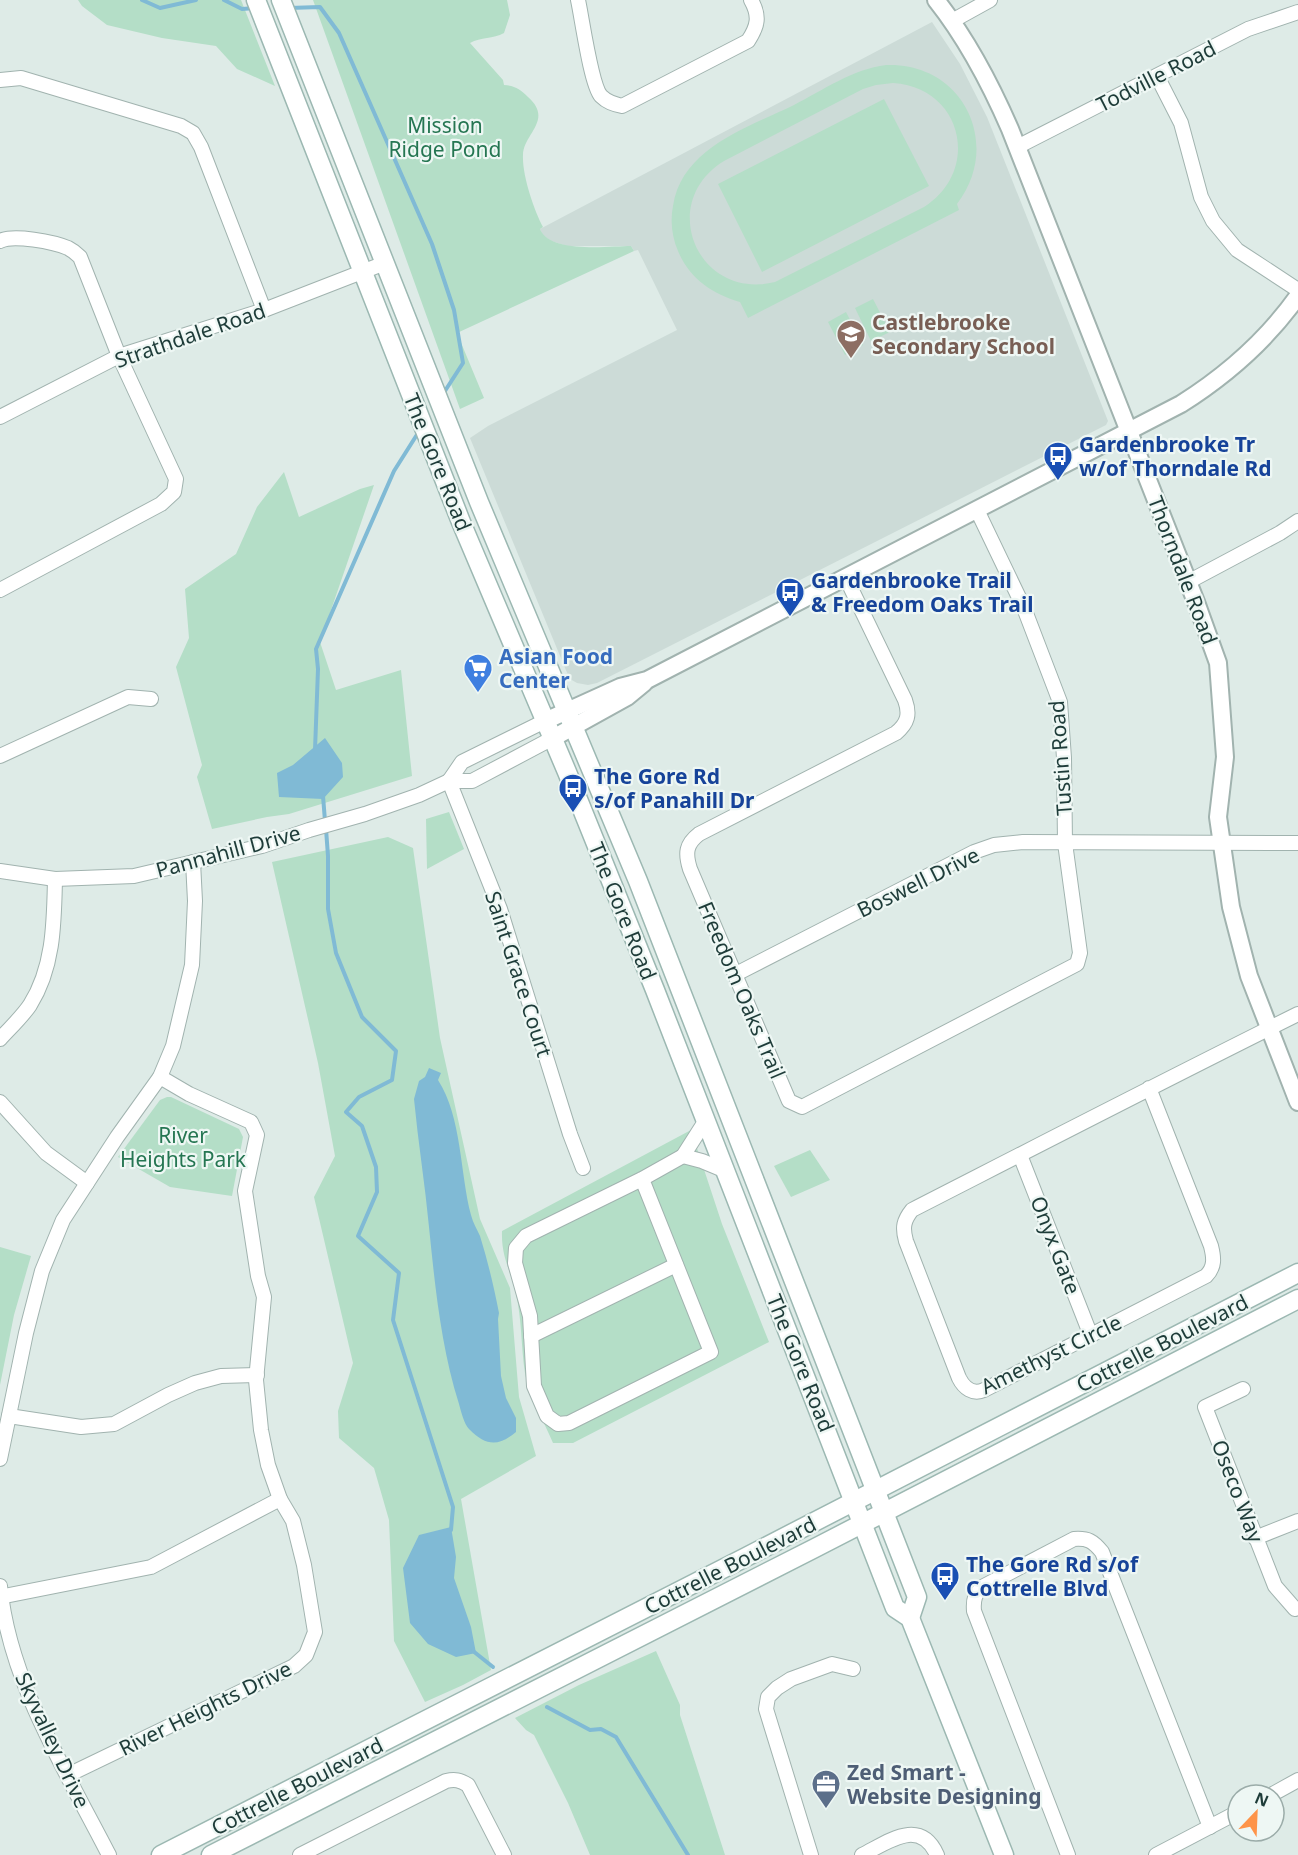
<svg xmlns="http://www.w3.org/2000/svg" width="1298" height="1855" viewBox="0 0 1298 1855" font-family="'Noto Sans',sans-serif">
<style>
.built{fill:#ccdbd7}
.green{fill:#b4dec7;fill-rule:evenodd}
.water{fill:#80bad5}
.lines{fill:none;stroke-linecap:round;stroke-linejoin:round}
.stream{stroke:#80bad5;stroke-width:4}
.minor-casing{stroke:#a1b3af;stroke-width:16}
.tertiary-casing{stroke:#a1b3af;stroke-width:20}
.secondary-casing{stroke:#9cb8b2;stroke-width:21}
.minor{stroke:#fff;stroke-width:14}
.tertiary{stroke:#fff;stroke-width:16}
.secondary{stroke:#fff;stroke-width:18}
.labels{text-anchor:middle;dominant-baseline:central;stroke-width:4.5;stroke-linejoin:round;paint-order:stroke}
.street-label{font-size:21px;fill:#1e3c39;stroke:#eef7f4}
.park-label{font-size:21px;fill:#257652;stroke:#eef7f4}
.education-label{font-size:21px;font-weight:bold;fill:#785e54;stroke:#eef7f4;text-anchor:start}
.transit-label{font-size:21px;font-weight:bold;fill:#164399;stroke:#eef7f4;text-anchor:start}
.shop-label{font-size:21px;font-weight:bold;fill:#366cbe;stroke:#eef7f4;text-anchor:start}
.service-label{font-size:21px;font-weight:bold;fill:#4e5e75;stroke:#eef7f4;text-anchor:start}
</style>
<rect width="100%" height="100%" fill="#deebe7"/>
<!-- built -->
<path class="built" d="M932,22l28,42 27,53 121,304 -2,4 -509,258 -9,2 -11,-2 -7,-4 -5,-11 -95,-230 18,-12 189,-96 -39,-80 -4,1 -3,-5h-64l-16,-5 -9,-7 -2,-5z"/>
<!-- green -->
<g class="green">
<path d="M78,0h163l34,86 -38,-17 -21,-23 -54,-8 -55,-13 -25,-19z"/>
<path d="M313,0h194l3,15 -6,18c-11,6 -23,4 -34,10l33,37 1,5c12,1 16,4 24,12 26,23 -5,37 -5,58 -1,20 11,55 20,72l-3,2c10,25 69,17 91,17l3,5 -177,82 27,65 -24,11z"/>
<path d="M886,65c77,-3 117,79 71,139l2,6 -211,108 -8,-16c-28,-8 -51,-24 -62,-51 -6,-14 -8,-30 -5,-45 9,-58 74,-78 121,-101 29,-15 59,-36 92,-40zM893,83c69,4 89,87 31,124l-149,75c-77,19 -119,-79 -51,-121l139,-72 13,-4z"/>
<path d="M884,99l45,87 -167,86 -44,-88z"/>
<path d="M873,299l17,33 -19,9 -16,-33z"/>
<path d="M846,312l17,33 -18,10 -17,-33z"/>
<path d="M284,472l15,45 61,-28 14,-4 -54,157 16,48 65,-20 11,106 -123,38 -22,3 -55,12 -15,-52 5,-12 -26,-98 13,-29 -4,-49 51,-35 21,-47z"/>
<path d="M449,812l15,37 -37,20 -1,-50z"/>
<path d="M388,837l25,11 27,190 40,181 30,69 9,109 17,59 -75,43 30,171 -28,15 -38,17 -31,-61 -5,-121 -15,-52 -35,-30 -1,-27 15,-48 -39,-166 21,-41 -17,-93 -46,-201z"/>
<path d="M167,1097h4l68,32 4,8 -11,59 -62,-9 -52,-30 42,-57z"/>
<path d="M691,1130l31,94 47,118 -196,101h-20c-9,-22 -24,-46 -28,-70 -4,-26 -3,-53 -9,-79 -5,-24 -15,-36 -14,-63z"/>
<path d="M810,1150l20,30 -39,17 -17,-31z"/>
<path d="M0,1247l31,9 -17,59 -14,70z"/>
<path d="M656,1651l24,54v10l45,140h-135l-22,-52 -34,-68 -8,-5 -11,-12 64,-33z"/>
</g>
<!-- water -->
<g class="water">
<path d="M325,738l17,25 1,14 -20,22 -44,-2 -2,-24 16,-8z"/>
<path d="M429,1068l12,5 -3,7c24,37 22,94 33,135 2,8 6,14 9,21 8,26 14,51 19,77l-1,6 3,57 5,22 10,20v14c-18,15 -30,14 -47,-3 -5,-5 -8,-18 -10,-25 -18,-57 -24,-118 -30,-177 -4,-43 -11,-85 -15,-128l5,-18 6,-4z"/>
<path d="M451,1527l5,30 -2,21 17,49 5,26 -20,4 -28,-13 -18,-21 -7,-55 16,-33z"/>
</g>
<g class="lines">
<!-- stream -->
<g class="stream">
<path d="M142,0l18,8 36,-8"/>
<path d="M224,0l18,9 13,-1"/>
<path d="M289,8l31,-1 19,26 93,211 22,66 9,53 -20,31"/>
<path d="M315,750l3,-81 -2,-20 78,-178 24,-38"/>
<path d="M323,796l2,25"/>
<path d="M326,829l2,27v53l8,44 26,64 34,34 -4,29 -33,17 -13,15 16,14 14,41 1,25 -19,44 41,37 -6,47 60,187 -2,23"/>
<path d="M473,1651l20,16"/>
<path d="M547,1707l43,23 11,-1 15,8 72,118"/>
</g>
<!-- minor casing -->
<g class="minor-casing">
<g id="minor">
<path d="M578,0c4,18 13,85 23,96 6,6 12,8 21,10l126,-65c10,-15 12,-25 3,-41"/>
<path d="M952,21l38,-21"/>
<path d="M1157,76l24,47 20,74 12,24 24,29 61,40"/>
<path d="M0,80l21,-2 160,48 12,7 8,14 63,163"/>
<path d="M1017,147l231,-118 50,-17"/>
<path d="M0,241c13,-7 54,1 68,7 4,2 9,6 12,9l39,99 57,123 -2,13 -13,12 -161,86"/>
<path d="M0,417l119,-61 145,-46 121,-47"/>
<path d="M846,578l59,122c5,14 3,23 -9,33l-197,101c-13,10 -14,19 -9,35l99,232 13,6 275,-143 3,-11 -15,-110 -1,-85 -4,-56 -36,-94 -47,-98"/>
<path d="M1188,582l92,-49 18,-12"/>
<path d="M0,756l128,-59 23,2"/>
<path d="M449,781l51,128 70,225 13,34"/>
<path d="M449,781l13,-19 83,-41"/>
<path d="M0,871l55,8 79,-3 128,-30 47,-16 56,-16 54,-19 30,-14h23l81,-43"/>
<path d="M736,974l238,-122 20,-7 29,-3 275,1"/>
<path d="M0,1039c10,-11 22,-22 30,-34 24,-38 24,-83 25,-126"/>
<path d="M1149,1088l62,158c3,12 4,21 -5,30l-222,114c-11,5 -20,-2 -25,-12l-53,-137c-4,-14 -2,-21 6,-31 129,-66 257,-132 386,-196"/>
<path d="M0,1102l46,51 41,30"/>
<path d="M1020,1155l71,181"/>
<path d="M683,1156l19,5 24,10"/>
<path d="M642,1179l69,173 -142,71 -11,1 -11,-8 -13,-30 -4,-70 -15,-53 1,-15 10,-12 116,-57 41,-23 23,-36"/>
<path d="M531,1336l145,-71"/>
<path d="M1243,1389l-38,18 70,179 20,23"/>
<path d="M9,1416l72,11 33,-3 54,-29 27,-12 26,-7 36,-1"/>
<path d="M0,1459l26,-126 16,-62 21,-51 54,-83 43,-60 13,-31 19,-81 3,-64 -2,-39"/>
<path d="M1255,1538l43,-17"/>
<path d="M0,1586c9,95 66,185 109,269"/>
<path d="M0,1597l151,-30 129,-68"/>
<path d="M68,1775l226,-109 12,-11 9,-23 -11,-67 -11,-44 -13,-22 -12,-34 -7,-35 -5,-50 8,-83 -6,-21 -13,-85 12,-56 -6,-13 -62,-28 -29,-17"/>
<path d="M1271,1795l27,-15"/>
<path d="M300,1855l146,-74c9,-2 14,-1 22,4l36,70"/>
<path d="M811,1855l-45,-146 2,-12 9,-9 14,-9 41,-15 21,5"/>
<path d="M862,1855c26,-13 58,-38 75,0"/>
<path d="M1068,1855l-94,-244c-1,-12 1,-18 10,-25l90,-47c14,-1 19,2 28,13l108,275"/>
<path d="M1156,1855l82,-43"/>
</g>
</g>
<!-- tertiary casing -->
<g class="tertiary-casing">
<g id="tertiary">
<path d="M936,0c31,39 54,83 74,129l186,473 22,61 7,94 -7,60 13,90 18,69 49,126"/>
<path d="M545,721l75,-34 27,-7 534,-276c46,-29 85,-63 117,-108"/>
<path d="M553,738l74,-41 17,-14"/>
</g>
</g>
<!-- secondary casing -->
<g class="secondary-casing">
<g id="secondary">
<path d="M256,0l205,522 106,250 88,218 240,618 15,10 94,237"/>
<path d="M281,0l198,502 159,379 279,716 -7,21"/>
<path d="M161,1855l585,-298 552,-284"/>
<path d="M211,1855l604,-307 483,-249"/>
</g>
</g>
<!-- minor -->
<use href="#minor" class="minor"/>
<!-- tertiary -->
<use href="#tertiary" class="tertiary"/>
<!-- secondary -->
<use href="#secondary" class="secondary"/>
</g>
<!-- icons -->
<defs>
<g id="school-pin" transform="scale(1.5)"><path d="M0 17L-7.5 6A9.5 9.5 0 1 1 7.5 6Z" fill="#8d6e63" stroke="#eef7f4"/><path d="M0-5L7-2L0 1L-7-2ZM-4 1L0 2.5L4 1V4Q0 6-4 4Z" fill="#fff"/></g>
<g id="bus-pin" transform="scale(1.5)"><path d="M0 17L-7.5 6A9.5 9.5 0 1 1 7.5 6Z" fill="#1a4fb4" stroke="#eef7f4"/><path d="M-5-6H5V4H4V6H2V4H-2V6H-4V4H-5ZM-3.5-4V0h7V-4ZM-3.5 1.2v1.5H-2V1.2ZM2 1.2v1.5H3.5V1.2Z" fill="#fff"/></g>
<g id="supermarket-pin" transform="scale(1.5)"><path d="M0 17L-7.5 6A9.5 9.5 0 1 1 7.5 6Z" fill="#3f7fe0" stroke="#eef7f4"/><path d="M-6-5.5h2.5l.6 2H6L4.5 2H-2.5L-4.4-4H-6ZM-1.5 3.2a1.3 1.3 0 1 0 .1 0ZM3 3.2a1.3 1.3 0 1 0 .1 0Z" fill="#fff"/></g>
<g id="office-pin" transform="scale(1.5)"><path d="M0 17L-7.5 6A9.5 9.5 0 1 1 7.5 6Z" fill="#5c6f8a" stroke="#eef7f4"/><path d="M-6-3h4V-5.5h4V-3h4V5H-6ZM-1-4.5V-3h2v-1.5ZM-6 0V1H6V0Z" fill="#fff"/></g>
</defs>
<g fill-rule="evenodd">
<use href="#school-pin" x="851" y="334"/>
<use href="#bus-pin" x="1058" y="456"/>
<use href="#bus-pin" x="790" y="592"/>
<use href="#supermarket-pin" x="478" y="668"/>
<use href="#bus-pin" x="573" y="788"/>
<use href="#bus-pin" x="945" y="1576"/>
<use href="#office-pin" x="826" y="1784"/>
</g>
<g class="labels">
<!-- street labels -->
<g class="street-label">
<text transform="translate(1156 76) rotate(-27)">Todville Road</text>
<text transform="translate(190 335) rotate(-19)">Strathdale Road</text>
<text transform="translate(438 462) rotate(68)">The Gore Road</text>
<text transform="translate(1183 570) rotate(69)">Thorndale Road</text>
<text transform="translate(1060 758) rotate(-94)">Tustin Road</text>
<text transform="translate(228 851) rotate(-15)">Pannahill Drive</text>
<text transform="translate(918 882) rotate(-26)">Boswell Drive</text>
<text transform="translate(623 911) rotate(68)">The Gore Road</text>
<text transform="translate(519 974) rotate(72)">Saint Grace Court</text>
<text transform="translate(742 990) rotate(67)">Freedom Oaks Trail</text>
<text transform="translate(1056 1245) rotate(69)">Onyx Gate</text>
<text transform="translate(1162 1343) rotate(-27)">Cottrelle Boulevard</text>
<text transform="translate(1051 1354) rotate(-26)">Amethyst Circle</text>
<text transform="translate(801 1363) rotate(68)">The Gore Road</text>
<text transform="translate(1238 1491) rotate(69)">Oseco Way</text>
<text transform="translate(730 1565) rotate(-27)">Cottrelle Boulevard</text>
<text transform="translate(205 1708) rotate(-26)">River Heights Drive</text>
<text transform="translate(53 1740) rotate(65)">Skyvalley Drive</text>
<text transform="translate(297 1786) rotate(-27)">Cottrelle Boulevard</text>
</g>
<!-- park labels -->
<g class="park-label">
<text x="445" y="125">Mission<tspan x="445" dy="24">Ridge Pond</tspan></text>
<text x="183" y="1135">River<tspan x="183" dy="24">Heights Park</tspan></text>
</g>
<!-- education labels -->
<g class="education-label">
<text x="872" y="322">Castlebrooke<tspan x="872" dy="24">Secondary School</tspan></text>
</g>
<!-- transit labels -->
<g class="transit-label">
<text x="1079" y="444">Gardenbrooke Tr<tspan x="1079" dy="24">w/of Thorndale Rd</tspan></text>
<text x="811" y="580">Gardenbrooke Trail<tspan x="811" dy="24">&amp; Freedom Oaks Trail</tspan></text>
<text x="594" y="776">The Gore Rd<tspan x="594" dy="24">s/of Panahill Dr</tspan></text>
<text x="966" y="1564">The Gore Rd s/of<tspan x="966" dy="24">Cottrelle Blvd</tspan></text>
</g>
<!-- shop labels -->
<g class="shop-label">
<text x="499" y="656">Asian Food<tspan x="499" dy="24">Center</tspan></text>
</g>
<!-- service labels -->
<g class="service-label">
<text x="847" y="1772">Zed Smart -<tspan x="847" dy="24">Website Designing</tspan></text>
</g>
</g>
<!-- north arrow -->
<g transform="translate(1256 1813) rotate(23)"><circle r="28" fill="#eef7f4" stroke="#9baca9" stroke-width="1.5"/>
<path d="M0-4.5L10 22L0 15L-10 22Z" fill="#fe9449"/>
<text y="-9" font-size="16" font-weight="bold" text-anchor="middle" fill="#1e3c39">N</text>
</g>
</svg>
